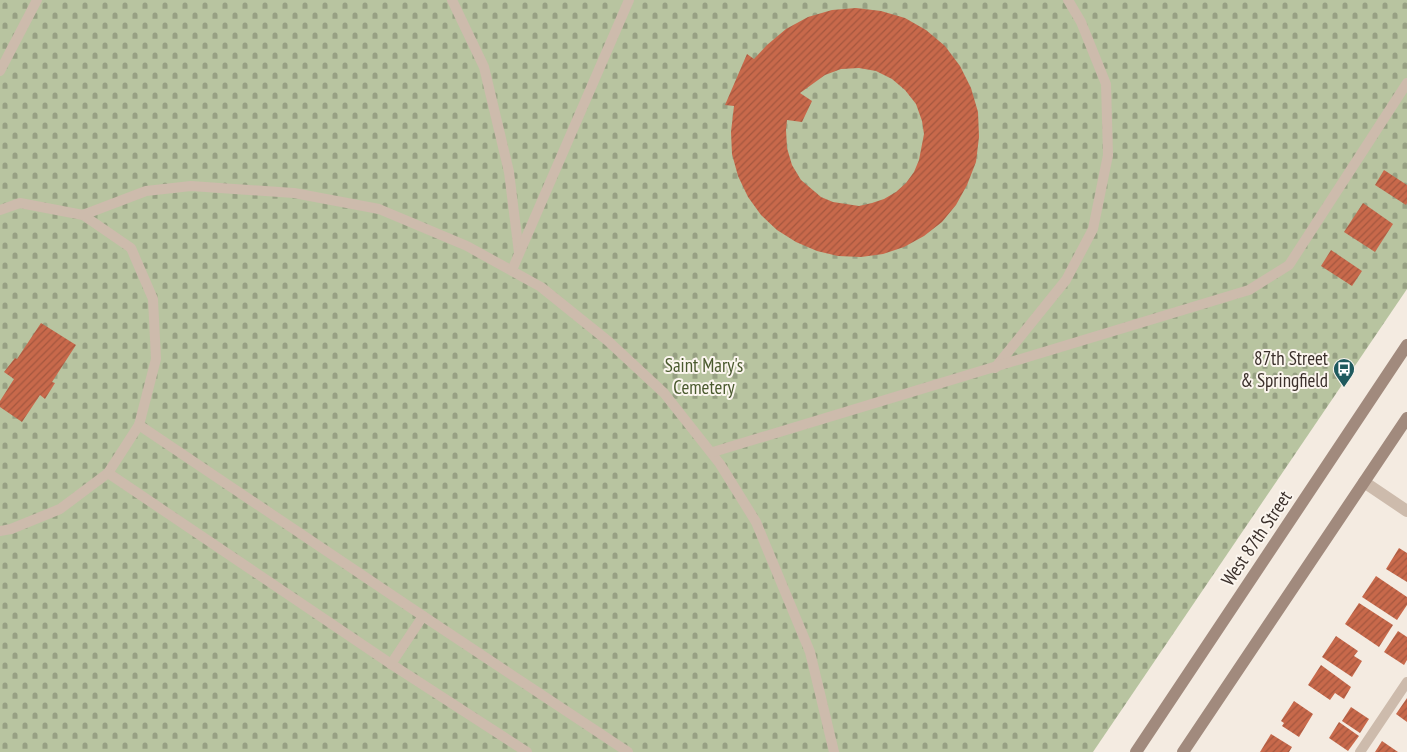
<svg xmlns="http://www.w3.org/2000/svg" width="1407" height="752" viewBox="0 0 1407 752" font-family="'PT Sans Narrow',sans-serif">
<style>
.cemetery{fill:url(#cemetery-stones)}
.building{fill:url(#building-hatch);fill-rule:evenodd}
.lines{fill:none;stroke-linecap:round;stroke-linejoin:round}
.lane{stroke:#cdbbac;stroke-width:10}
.street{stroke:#cdbbac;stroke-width:12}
.secondary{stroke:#a18a7d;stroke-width:12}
.labels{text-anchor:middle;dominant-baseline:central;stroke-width:4;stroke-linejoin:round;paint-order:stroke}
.poi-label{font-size:19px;fill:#3b302b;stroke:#fbf5ee;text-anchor:end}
.park-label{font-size:19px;fill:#4a5a2e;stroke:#fbf5ee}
.street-label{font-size:19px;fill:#3b302b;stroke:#fbf5ee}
</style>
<defs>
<pattern id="cemetery-stones" width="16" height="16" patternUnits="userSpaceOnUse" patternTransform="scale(1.25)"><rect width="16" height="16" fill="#b8c4a0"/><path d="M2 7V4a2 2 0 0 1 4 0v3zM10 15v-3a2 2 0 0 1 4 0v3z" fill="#97a083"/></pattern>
<pattern id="building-hatch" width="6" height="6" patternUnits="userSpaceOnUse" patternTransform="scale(1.25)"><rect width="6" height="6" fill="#c8694b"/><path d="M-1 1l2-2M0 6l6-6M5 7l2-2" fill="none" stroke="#a4573f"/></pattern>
</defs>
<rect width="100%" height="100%" fill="#f4ebe1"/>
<!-- cemetery -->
<path class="cemetery" d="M0,0h1407v289l-314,463h-1093z"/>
<!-- building -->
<g class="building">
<path d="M856,8l25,3 24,7 21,12 19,16 15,20 11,22 7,24 1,25 -3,25 -9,23 -11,20 -14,17 -18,14 -20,11 -21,7 -22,3 -23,-1 -21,-5 -21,-9 -19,-12 -16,-15 -13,-18 -10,-21 -6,-22 -1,-22 3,-26 -9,-1 22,-51 7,5 13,-14 19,-16 22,-12 24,-7zM859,68l17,3 16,8 13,11 11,14 6,17 2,13 -5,26 -5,12 -8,11 -10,9 -12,7 -12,4 -13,3 -26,-4 -12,-5 -20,-17 -9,-15 -5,-17 -1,-18 1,-10 15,2 10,-21 -12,-8 25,-18 16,-6z"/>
<path d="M1384,170l23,15v18l-1,2 -31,-20z"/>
<path d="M1363,203l30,21 -18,28 -31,-20z"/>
<path d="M1331,250l31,21 -10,15 -31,-20z"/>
<path d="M41,323l35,22 -24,37 3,1 -10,16 -5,-4 -18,27 -22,-15v-6l14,-22 -10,-7 11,-14 2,1z"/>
<path d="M1399,548l8,5v29l-21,-13z"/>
<path d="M1376,576l31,21v8l-10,15 -35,-23z"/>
<path d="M1359,603l34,22 -14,22 -34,-23z"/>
<path d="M1398,631l9,6v23l-3,5 -20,-13z"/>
<path d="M1336,636l22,15 -4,5 8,5 -10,16 -30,-20z"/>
<path d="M1321,665l30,22 -7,12 -9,-6 -5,7 -22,-15z"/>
<path d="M1407,698v24l-11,-8z"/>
<path d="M1294,701l19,13 -14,23 -17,-11 2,-3 -3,-2z"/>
<path d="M1351,707l18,12 -9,14 -18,-12z"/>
<path d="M1339,722l20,14 -11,15 -19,-13z"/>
<path d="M1271,734l21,13 -3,5h-29z"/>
<path d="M1382,741l16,11h-23z"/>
</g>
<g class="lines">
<!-- lane -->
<g class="lane">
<path d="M452,0l32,67 25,105 10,81"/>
<path d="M0,71l37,-71"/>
<path d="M0,210l20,-7 63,12 48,33 22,51 3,60 -17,66 -31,48 -48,36 -49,20 -11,2"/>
<path d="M83,215l63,-24 45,-5 103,7 85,16 88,37 74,41 67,54 56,52 56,71 36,58 54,130 24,100"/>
<path d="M512,270l117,-270"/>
<path d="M995,368l71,-88 27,-51 15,-74 -2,-71 -25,-62 -13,-22"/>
<path d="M139,425l284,191 205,136"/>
<path d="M713,452l536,-162 40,-25 118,-182"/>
<path d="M108,473l283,191 136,88"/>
<path d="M391,664l32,-48"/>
<path d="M1360,752l47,-70"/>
</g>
<!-- street -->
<path class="street" d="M1364,482l43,29"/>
<!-- secondary -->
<g class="secondary">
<path d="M1136,752l271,-407"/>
<path d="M1183,752l224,-334"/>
</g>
</g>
<!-- icons -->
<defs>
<g id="bus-pin" transform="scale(1.125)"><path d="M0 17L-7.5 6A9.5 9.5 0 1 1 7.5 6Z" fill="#1f5a5e" stroke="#fbf5ee"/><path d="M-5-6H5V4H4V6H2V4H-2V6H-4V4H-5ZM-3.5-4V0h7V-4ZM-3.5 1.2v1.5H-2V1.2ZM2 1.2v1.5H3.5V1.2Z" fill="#fff"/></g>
</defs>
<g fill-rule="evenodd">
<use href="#bus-pin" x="1344" y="369"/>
</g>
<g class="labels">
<!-- poi labels -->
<g class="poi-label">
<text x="1328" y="358">87th Street<tspan x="1328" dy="22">&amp; Springfield</tspan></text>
</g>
<!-- park labels -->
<g class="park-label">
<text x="704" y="365">Saint Mary's<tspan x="704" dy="22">Cemetery</tspan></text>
</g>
<!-- street labels -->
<g class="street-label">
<text transform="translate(1256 538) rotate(-56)">West 87th Street</text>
</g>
</g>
</svg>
